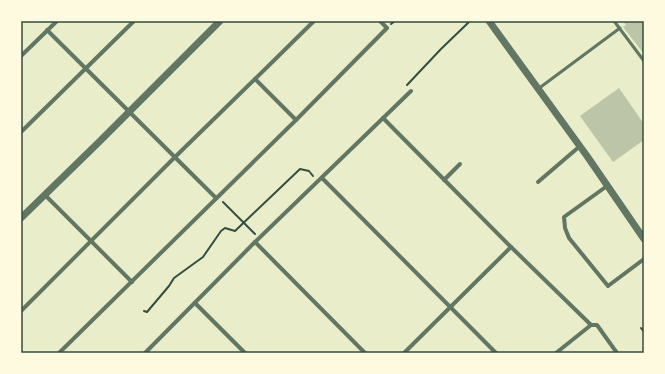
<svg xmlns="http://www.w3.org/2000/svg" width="665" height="374" viewBox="0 0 665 374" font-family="'IBM Plex Sans',sans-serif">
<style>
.building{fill:#bcc5a7}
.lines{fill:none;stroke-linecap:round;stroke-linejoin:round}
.path{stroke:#344e41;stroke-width:2}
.service{stroke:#617663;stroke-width:3}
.minor{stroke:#617663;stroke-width:4}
.tertiary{stroke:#617663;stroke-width:7}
.neatline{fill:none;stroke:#344e41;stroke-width:1.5}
</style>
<rect width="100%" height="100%" fill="#e9edc9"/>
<!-- building -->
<g class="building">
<path d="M623,21h21v33l-21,-27 3,-2z"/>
<path d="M619,88l25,36v16l-31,22 -33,-46z"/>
</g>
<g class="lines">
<!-- path -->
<g class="path">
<path d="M391,24l4,-3"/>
<path d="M407,85l34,-36 29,-28"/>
<path d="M223,202l32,32"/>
<path d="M144,311l3,1 22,-26 5,-8 29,-21 18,-26 4,-3 10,3 65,-62 9,2 4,5"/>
<path d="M641,328l3,4"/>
</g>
<!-- service -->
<g class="service">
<path d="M614,21l30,40"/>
<path d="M538,89l82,-61"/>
</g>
<!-- minor -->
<g class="minor">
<path d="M47,30l169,168"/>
<path d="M21,56l36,-35"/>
<path d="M255,79l41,41"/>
<path d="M383,118l128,129 76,74 4,4h6l20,28"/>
<path d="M21,132l113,-111"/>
<path d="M322,178l174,175"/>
<path d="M444,180l16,-16"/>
<path d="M538,182l42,-36"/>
<path d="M607,186l-43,31 1,11 4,10 39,48 36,-27"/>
<path d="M45,195l87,87"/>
<path d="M255,242l110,111"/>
<path d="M195,303l50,50"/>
<path d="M21,311l154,-154 80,-78 59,-58"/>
<path d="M59,353l237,-233 91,-92 -7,-7"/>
<path d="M145,353l110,-111 156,-151"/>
<path d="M404,353l107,-106"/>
<path d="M556,353l35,-28"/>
</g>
<!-- tertiary -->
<g class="tertiary">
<path d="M489,21l98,135 57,83"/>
<path d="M21,218l78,-76 121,-121"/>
</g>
</g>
<!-- border -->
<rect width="665" height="374" fill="none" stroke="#fefae0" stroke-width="44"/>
<rect x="22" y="22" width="621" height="330" class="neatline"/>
</svg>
